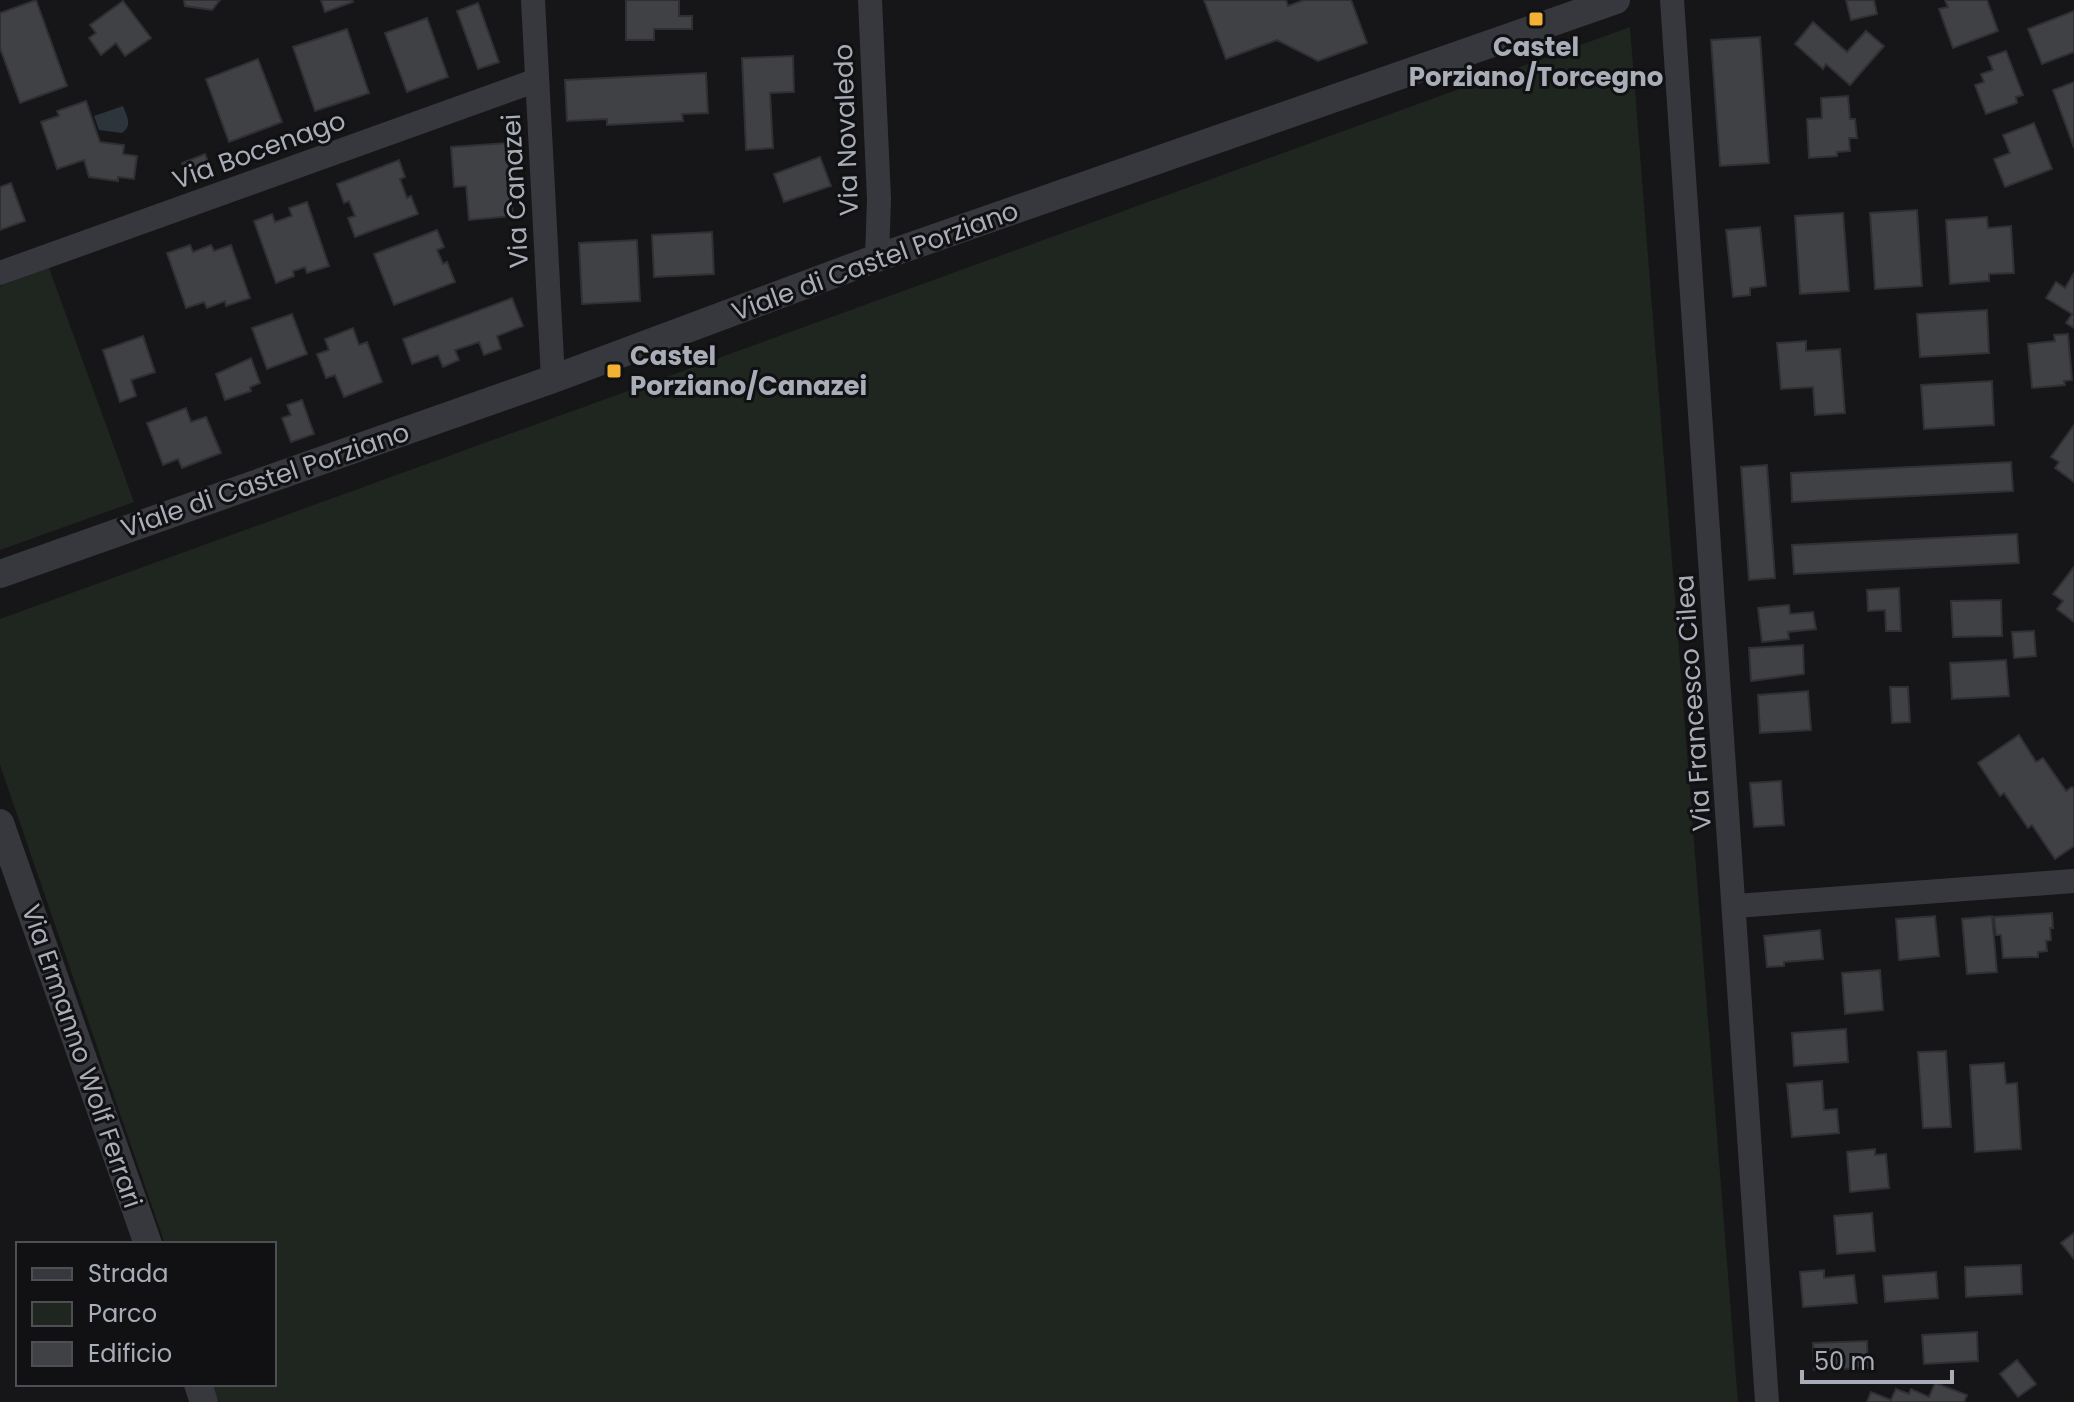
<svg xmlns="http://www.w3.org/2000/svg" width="2074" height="1402" viewBox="0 0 2074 1402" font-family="Poppins,sans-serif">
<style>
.green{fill:#1e261f}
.water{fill:#2c353c}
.building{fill:#404145;stroke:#303034;stroke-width:2}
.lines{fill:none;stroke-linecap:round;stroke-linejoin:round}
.minor{stroke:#37383d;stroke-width:24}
.tertiary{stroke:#37383d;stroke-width:28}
.poi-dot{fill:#f2b134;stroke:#111113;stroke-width:3}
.labels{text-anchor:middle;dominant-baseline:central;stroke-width:6;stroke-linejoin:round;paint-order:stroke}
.poi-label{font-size:26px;font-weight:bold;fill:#a8adb8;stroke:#111113}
.street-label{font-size:26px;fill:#a8adb8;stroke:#111113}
</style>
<rect width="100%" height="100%" fill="#161618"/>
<!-- green -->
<g class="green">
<path d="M1630,27l108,1375h-1519l-6,-18h61v-140h-109l-165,-479v-146z"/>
<path d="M49,268l85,234 -134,48v-264z"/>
</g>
<!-- water -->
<path class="water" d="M123,106c4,11 10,19 -1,27l-23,-3 -5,-14z"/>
<!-- building -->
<g class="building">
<path d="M36,0l31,86 -47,17 -20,-55v-35z"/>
<path d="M184,0h36l-8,10 -27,-4z"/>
<path d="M321,0h31l1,2 -28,10z"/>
<path d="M626,0h53v16h13v13h-38v11h-28z"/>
<path d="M1204,0h82l2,6 16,-6h47l16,43 -49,18 -41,-21 -51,19z"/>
<path d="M1846,0h28l3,14 -26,6z"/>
<path d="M1945,0h42l11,31 -45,17 -14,-39 9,-2z"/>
<path d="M123,1l28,37 -26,18 -9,-13 -15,12 -12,-17 7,-5 -6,-8z"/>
<path d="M478,3l21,59 -21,7 -21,-58z"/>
<path d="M2074,11v41l-32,12 -14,-35z"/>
<path d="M427,18l21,59 -41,15 -22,-59z"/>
<path d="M1813,22l34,30 19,-21 18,15 -34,39 -24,-21 -3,5 -28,-25z"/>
<path d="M347,29l22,64 -54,18 -22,-64z"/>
<path d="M1760,37l9,126 -49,3 -9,-126z"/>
<path d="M2006,51l17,44 -7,2 1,6 -31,11 -11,-29 9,-3 -3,-8 12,-4 -5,-13z"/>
<path d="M793,56l1,36 -24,1 3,55 -27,2 -4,-92z"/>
<path d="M258,59l24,63 -53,20 -23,-63z"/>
<path d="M706,73l2,40 -26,1 1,7 -76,4v-6l-40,2 -2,-41z"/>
<path d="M2074,82v66l-21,-58z"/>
<path d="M1848,96l2,23h5l2,19h-8l1,13 -13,1v4l-28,2 -2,-39 15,-1 -1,-20z"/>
<path d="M86,101l14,41 24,3 -1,9 14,2 -3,23 -16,-2v4l-29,-4 -5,-17 -27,9 -16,-47 18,-6 -2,-5z"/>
<path d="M2034,123l18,46 -47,18 -11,-28 16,-6 -7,-18z"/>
<path d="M507,143l6,73 -44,4 -3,-34 -12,1 -3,-40z"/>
<path d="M205,154l5,13 -24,9 -4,-13z"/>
<path d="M820,157l11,29 -47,16 -10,-28z"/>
<path d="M399,160l6,17 -5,2 7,19 4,-2 7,18 -63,23 -7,-19 7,-2 -6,-15 -5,2 -7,-19z"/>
<path d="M11,183l14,38 -25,9v-43z"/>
<path d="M307,202l22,64 -22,7 -2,-6 -12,4 1,5 -18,7 -22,-62 18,-7 3,8 17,-6 -3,-8z"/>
<path d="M1917,210l5,76 -47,3 -5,-76z"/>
<path d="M1843,213l6,78 -49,3 -5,-78z"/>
<path d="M1987,217l1,11 23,-2 3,47 -25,1v7l-39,3 -4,-64z"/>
<path d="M1760,227l6,59 -16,2v7l-17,2 -7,-67z"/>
<path d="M437,230l7,17 -7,3 6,14 4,-2 8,20 -61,23 -20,-51z"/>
<path d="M712,232l2,42 -60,3 -2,-42z"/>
<path d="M637,240l3,61 -58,3 -3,-61z"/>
<path d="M190,245l3,7 18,-7 3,6 17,-6 19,53 -24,8 -1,-5 -18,7 -3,-6 -18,6 -19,-55z"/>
<path d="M2074,273v55l-8,-5 6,-9 -26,-16 10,-16 9,6z"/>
<path d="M512,298l11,28 -26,10 4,13 -17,6 -5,-13 -24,8 4,10 -16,7 -5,-12 -26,9 -9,-25z"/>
<path d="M1987,310l2,43 -69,4 -3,-43z"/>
<path d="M292,314l15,40 -40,15 -15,-41z"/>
<path d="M353,328l6,17 8,-3 15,40 -38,15 -9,-22 -9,3 -9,-24 12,-4 -4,-11z"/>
<path d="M2068,334l4,46 -8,1 1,4 -33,3 -4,-44 27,-3 -1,-6z"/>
<path d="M143,336l12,36 -24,8 5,16 -16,6 -17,-52z"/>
<path d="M1806,341v10l34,-2 5,64 -30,2 -2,-28 -32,2 -4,-46z"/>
<path d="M251,358l9,25 -10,4 1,4 -26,9 -9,-26z"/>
<path d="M1992,381l2,44 -70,4 -3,-44z"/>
<path d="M302,400l12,34 -23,8 -9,-24 9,-3 -4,-10z"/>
<path d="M186,408l5,14 15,-5 15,36 -39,15 -4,-9 -15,6 -16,-42z"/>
<path d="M2074,425v57l-19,-14 4,-6 -8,-5z"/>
<path d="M2011,462l2,29 -221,11 -1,-29z"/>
<path d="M1767,465l8,113 -26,2 -8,-113z"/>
<path d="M2017,534l2,29 -225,11 -2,-29z"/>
<path d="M2074,567v55l-17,-13 6,-8 -10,-7z"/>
<path d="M1899,588l2,43h-15l-1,-21 -17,1 -1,-21z"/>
<path d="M2001,600l1,36 -49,1 -2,-36z"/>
<path d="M1789,605l1,9 23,-2 3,17 -28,3 1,7 -27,3 -4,-34z"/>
<path d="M2034,631l2,25 -22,2 -2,-26z"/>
<path d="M1803,645l1,29 -53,7 -2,-33z"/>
<path d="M2006,660l3,36 -57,3 -2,-36z"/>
<path d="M1890,687h18l2,35 -18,1z"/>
<path d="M1808,691l3,39 -51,3 -2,-38z"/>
<path d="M2019,735l17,27 7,-4 23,33 6,-4 2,2v57l-19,13 -23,-34 -4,3 -24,-35 -4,3 -22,-33z"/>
<path d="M1781,781l3,44 -30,2 -4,-44z"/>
<path d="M2052,913l1,15h-3l1,12 -5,1 1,10 -9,1v5l-35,1 -2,-23h-5l-2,-18z"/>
<path d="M1935,916l4,40 -40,4 -3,-41z"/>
<path d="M1992,916l5,56 -30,2 -5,-55z"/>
<path d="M1820,930l3,29 -39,3v4l-17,1 -3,-31z"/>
<path d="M1880,970l3,40 -38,4 -3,-41z"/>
<path d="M1846,1029l2,33 -54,4 -2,-33z"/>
<path d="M1946,1051l5,76 -28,1 -5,-76z"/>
<path d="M2004,1063l2,21 11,-1 4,66 -46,3 -5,-87z"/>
<path d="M1822,1081l2,29 13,-1 2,24 -47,4 -5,-53z"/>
<path d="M1875,1149v6l11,-1 3,34 -39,4 -3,-40z"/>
<path d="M1872,1213l3,38 -38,3 -3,-38z"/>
<path d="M2074,1233v26l-13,-16z"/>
<path d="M2021,1265l1,29 -56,3 -1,-30z"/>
<path d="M1824,1270v8l30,-3 3,28 -54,4 -3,-35z"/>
<path d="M1936,1272l2,26 -53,4 -2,-26z"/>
<path d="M1977,1332l1,29 -54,3 -2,-29z"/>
<path d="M1867,1341l1,27 -54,2 -1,-27z"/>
<path d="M2017,1360l19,24 -18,13 -18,-23z"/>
<path d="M1935,1383l32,12 -3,7h-97l4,-10 20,8 5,-11 13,5 2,-5 18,8z"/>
</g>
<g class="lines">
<!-- minor -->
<g class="minor">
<path d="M533,0l20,379"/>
<path d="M870,0l9,199 -2,59"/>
<path d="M1672,0l95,1402"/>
<path d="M0,273l537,-193"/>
<path d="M1735,906l339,-25"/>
</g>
<!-- tertiary -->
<g class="tertiary">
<path d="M0,574l553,-195 324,-121 739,-258"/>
<path d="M0,823l148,421"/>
<path d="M198,1384l6,18"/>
</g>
</g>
<!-- markers -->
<g class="poi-dot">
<rect x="1528" y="11" width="16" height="16" rx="4"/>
<rect x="606" y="363" width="16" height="16" rx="4"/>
</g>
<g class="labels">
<!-- poi labels -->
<g class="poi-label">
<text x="1536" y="47">Castel<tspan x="1536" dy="30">Porziano/Torcegno</tspan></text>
<text x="630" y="356" text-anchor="start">Castel<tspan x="630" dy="30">Porziano/Canazei</tspan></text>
</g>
<!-- street labels -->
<g class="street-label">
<text transform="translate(846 130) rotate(-92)">Via Novaledo</text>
<text transform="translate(259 150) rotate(-20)">Via Bocenago</text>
<text transform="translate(515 191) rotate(-93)">Via Canazei</text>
<text transform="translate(875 261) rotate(-20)">Viale di Castel Porziano</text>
<text transform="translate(265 480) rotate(-19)">Viale di Castel Porziano</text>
<text transform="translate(1693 703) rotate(-94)">Via Francesco Cilea</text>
<text transform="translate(82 1056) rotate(71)">Via Ermanno Wolf Ferrari</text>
</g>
</g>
<!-- legend -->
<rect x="16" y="1242" width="260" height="144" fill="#111113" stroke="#4d4f55" stroke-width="2"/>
<rect x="32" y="1268" width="40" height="12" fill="#37383d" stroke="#4d4f55" stroke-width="2"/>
<text x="88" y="1282" font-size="24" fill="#a8adb8">Strada</text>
<rect x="32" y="1302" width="40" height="24" fill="#1e261f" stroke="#4d4f55" stroke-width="2"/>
<text x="88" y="1322" font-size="24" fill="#a8adb8">Parco</text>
<rect x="32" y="1342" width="40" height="24" fill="#404145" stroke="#4d4f55" stroke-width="2"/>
<text x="88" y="1362" font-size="24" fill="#a8adb8">Edificio</text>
<!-- scale -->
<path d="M1802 1370v12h150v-12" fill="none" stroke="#a8adb8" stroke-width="4"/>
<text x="1814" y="1370" font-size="24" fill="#a8adb8" stroke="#111113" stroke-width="6" paint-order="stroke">50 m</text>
</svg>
